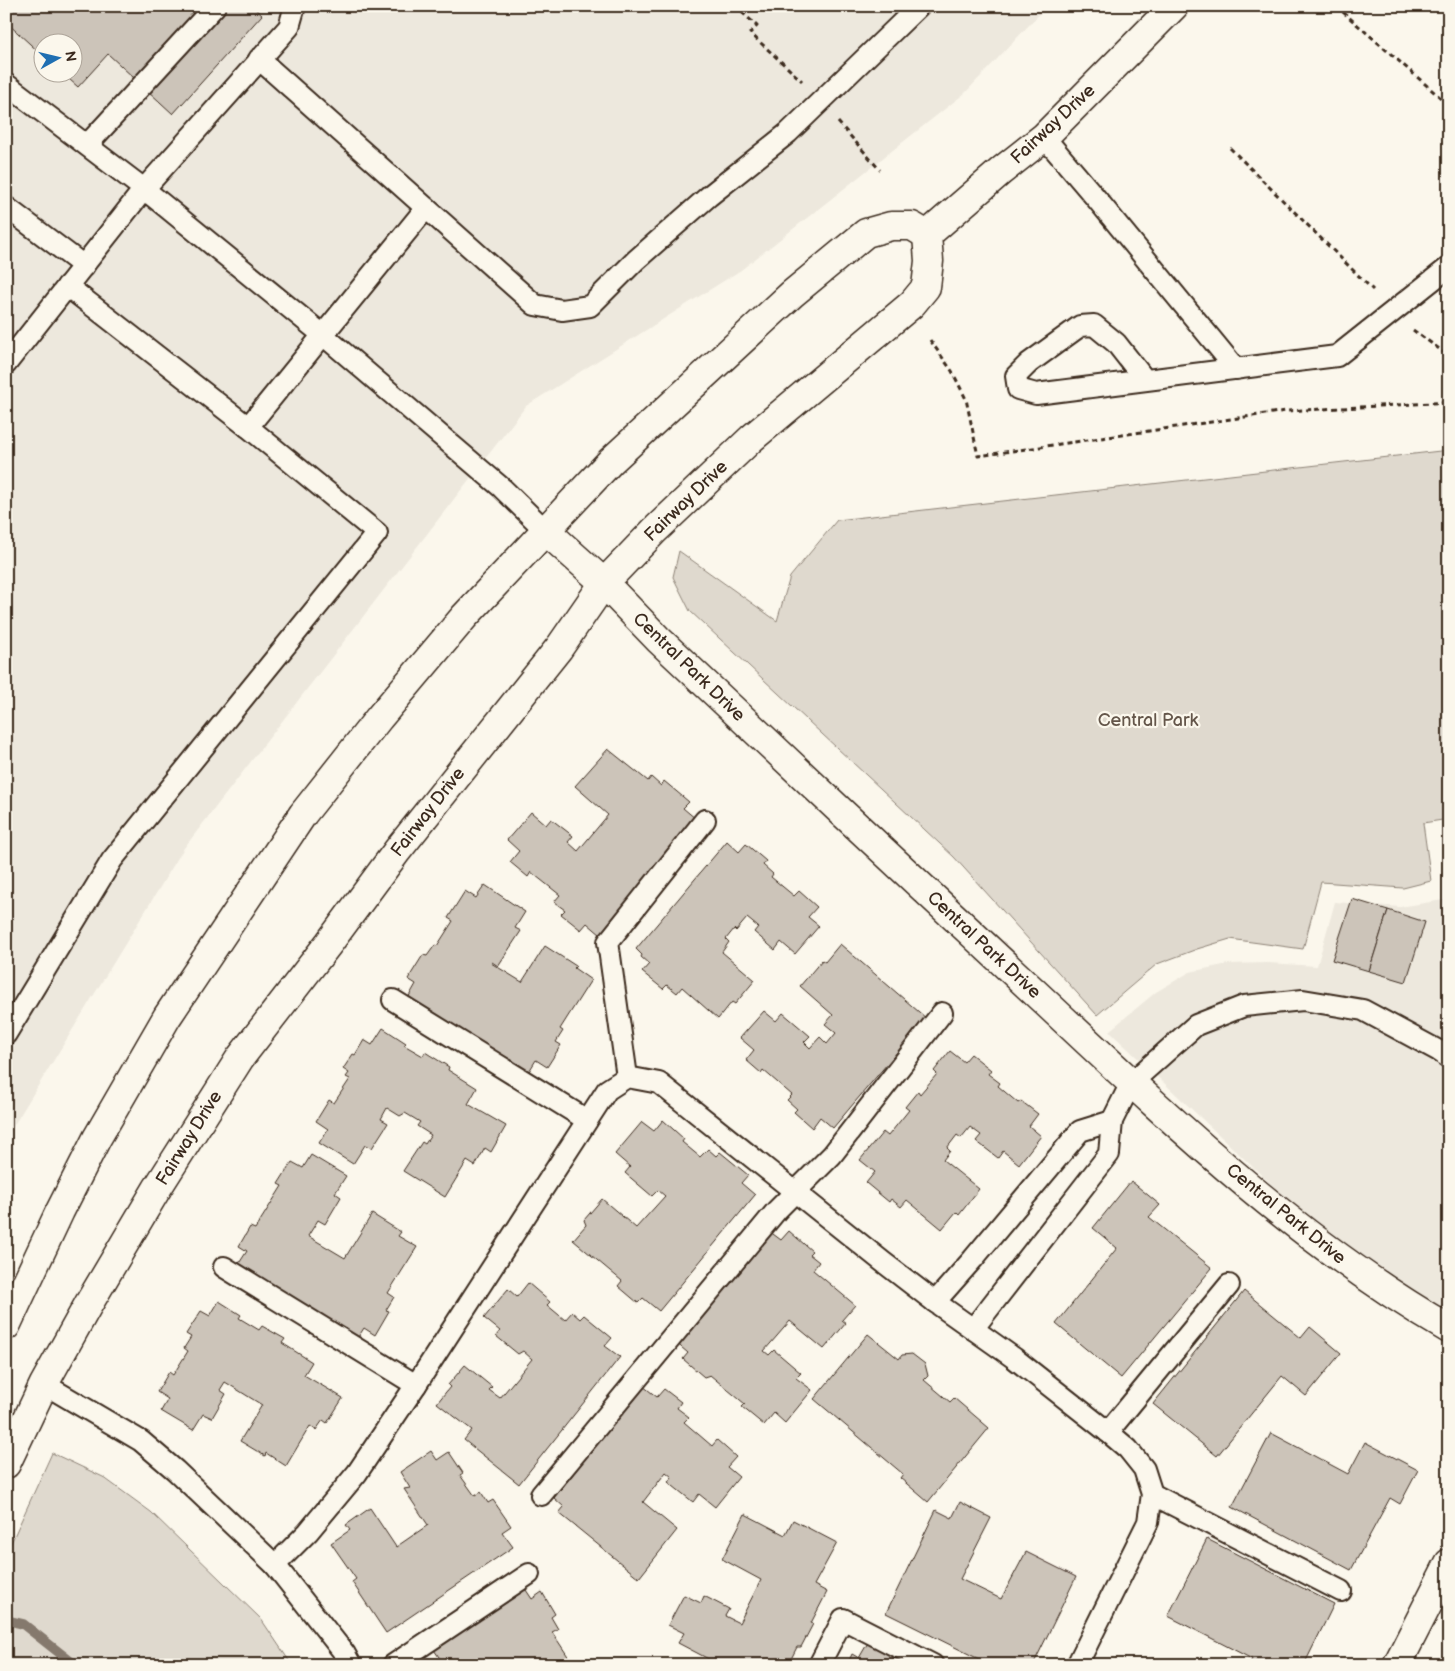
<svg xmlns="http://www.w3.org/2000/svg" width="1455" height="1671" viewBox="0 0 1455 1671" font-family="'Balsamiq Sans',sans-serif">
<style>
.built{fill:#ede8dd;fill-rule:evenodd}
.green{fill:#dfd9ce;stroke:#8d8276}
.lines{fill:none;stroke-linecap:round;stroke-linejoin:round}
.stream{stroke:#85796d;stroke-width:10}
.building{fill:#ccc4b9;stroke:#3b2a1e}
.lane-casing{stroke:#3b2a1e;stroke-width:24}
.street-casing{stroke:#3b2a1e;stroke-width:31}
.secondary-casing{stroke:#3b2a1e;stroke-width:31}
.path{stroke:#3b2a1e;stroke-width:3;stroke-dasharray:5 4;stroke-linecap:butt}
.lane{stroke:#fbf7ec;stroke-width:20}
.street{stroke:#fbf7ec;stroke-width:28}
.secondary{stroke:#fbf7ec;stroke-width:28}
.labels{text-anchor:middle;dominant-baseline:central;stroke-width:4.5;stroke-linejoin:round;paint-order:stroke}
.street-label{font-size:18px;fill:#3b2a1e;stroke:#fbf7ec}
.park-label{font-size:18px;fill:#64564a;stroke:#fbf7ec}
</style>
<rect width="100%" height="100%" fill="#fbf7ec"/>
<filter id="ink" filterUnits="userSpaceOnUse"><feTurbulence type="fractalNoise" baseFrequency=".02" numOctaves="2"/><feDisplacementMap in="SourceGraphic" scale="10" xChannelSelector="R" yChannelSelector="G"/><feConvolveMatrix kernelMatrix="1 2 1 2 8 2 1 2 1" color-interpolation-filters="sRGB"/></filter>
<g filter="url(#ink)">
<!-- built -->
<g class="built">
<path d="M6,6h1041l-82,87 -224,177 -215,136 -342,442 -178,290zM42,42h30v30h-30z"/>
<path d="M1449,899v418l-20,-12 -138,-102 -182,-172 47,-39 34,-20 38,-8 40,-1 49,3 18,-64 65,5z"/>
</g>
<!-- green -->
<g class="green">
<path d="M1449,450v369l-26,4 8,58 -28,7 -82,-6 -18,67 -73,-10 -33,10 -40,15 -60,51 -143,-158 -264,-246 -17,-34 6,-26 98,70 13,-44 47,-57z"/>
<path d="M52,1453l51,24 48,35 110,107 31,46h-286v-111z"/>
</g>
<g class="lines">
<!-- stream -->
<path class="stream" d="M6,1620l17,4 52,41"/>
</g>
<!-- building -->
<g class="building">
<path d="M6,6h246l10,9 -89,99 -65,-60 -30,33 -17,-15h11v-30h-30v13l-36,-33z"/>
<path d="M608,749l40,32 3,-4 10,9 3,-5 25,21 -6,6 13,11 -95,116 -14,-12 -6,7 -20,-16 4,-4 -11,-8 6,-7 -29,-23 -3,5 -18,-15 9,-11 -12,-11 24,-28 15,13 5,-6 22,17 -5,6 10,9 30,-36 -33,-29z"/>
<path d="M727,841l12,11 7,-8 20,17 -3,4 10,9 -2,3 23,19 5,-5 18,16 -9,10 11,9 -24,28 -14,-12 -6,8 -21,-18 4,-5 -11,-9 -11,13 -2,-2 -8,10 3,3 -7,10 33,28 -20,24 -3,-2 -14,17 -36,-32 -5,6 -10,-8 -4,4 -21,-17 7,-8 -8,-7 1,-2 -6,-6z"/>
<path d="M485,885l40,27 -10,16 6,3 -23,35 -6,-4 -1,1 31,19 23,-36 31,20 -2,2 17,12 -31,49 3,2 -7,11 5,3 -14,22 -11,-7 -8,13 -120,-75 8,-14 -8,-5 15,-24 4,1 8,-11 2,1 16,-25 -5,-3 17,-27 11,7z"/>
<path d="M1352,899l36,11 -19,61 -37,-11z"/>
<path d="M1388,910l37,12 -19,60 -37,-11z"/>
<path d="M840,944l86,74 -93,110 -13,-11 -8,11 -18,-16 3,-3 -10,-9 5,-5 -29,-25 -2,3 -15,-13 8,-10 -14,-12 24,-27 12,10 7,-8 27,23 -6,6 6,6 10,-11 7,7 9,-11 -11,-9 8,-9 -33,-29 22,-26 3,2z"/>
<path d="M383,1028l23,15 -2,2 19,11 2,-4 24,15 -1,3 29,18 -9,16 38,22 -15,26 -6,-4 -10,18 -8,-5 -22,36 -42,-26 19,-29 3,2 6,-9 -14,-9 3,-4 -15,-9 -5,3 -13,-8 -6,11 7,4 -16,25 -7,-3 -12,19 -34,-21 9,-14 -12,-8 13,-21 5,3 16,-24 -4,-2 3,-4 -6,-4 10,-15 2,1 9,-15 8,5z"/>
<path d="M950,1051l14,11 7,-8 20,16 -3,4 12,9 -2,3 20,17 3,-2 17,13 -9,12 12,10 -22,28 -16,-13 -5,7 -22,-17 5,-6 -11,-8 -9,11 -4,-3 -10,13 3,3 -7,9 36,29 -20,26 -3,-3 -14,17 -35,-29 -6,7 -10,-8 -2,3 -23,-19 9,-11 -15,-12 23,-28 5,4 21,-26 -4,-3 13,-16 2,3 17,-20 -3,-3z"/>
<path d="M663,1120l21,19 -2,3 18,15 8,-8 8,7 4,-4 28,23 -7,8 14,12 -96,116 -16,-13 -5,5 -20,-17 4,-5 -49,-41 13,-15 -2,-5 18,-21 34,29 29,-32 -7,-6 -6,6 -27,-23 5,-6 -15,-13 27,-32 12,9z"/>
<path d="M311,1155l35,21 -11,17 6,4 -16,27 -7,-4 -10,16 37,22 27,-44 29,18 -3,4 19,11 -29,46 6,4 -8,13 3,1 -14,24 -11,-7 -7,11 -119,-74 9,-14 -8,-5 11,-19 5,2 27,-43 -4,-2 14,-22 11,6z"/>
<path d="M1131,1181l29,24 -11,12 63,51 -91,110 -65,-54 61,-76 -24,-20z"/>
<path d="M769,1231l12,9 8,-9 23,20 -3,3 10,8 -6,8 42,35 -13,15 4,3 -22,26 -34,-28 -26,30 5,4 5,-5 27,23 -5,5 16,12 -27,33 -11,-10 -10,12 -22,-18 3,-3 -35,-29 -6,2 -21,-18 5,-6 -14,-12z"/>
<path d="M528,1283l22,19 -3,3 18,15 7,-8 8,7 4,-4 28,23 -7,8 15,11 -101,127 -55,-44 8,-10 -35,-27 13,-16 -2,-2 17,-20 27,22 -3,3 11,8 32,-39 -9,-8 -5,3 -22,-18 4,-5 -16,-13 24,-29 9,8z"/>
<path d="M1244,1291l57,47 9,-11 31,26 -35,43 -24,-20 -65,80 -64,-52z"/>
<path d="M219,1301l22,14 -2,3 20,12 3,-4 23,13 -3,4 30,19 -8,13 39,23 -16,25 -4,-3 -7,10 -6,-4 -24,40 -20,-13 -1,3 -25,-15 22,-36 -37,-23 -5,8 6,4 -14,24 -9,-4 -10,16 -32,-19 7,-12 -11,-7 12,-20 4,3 15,-24 -4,-3 7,-11 -5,-3 15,-23 9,5z"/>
<path d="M868,1334l31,25 3,-4 10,-1 13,10 3,12 -4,4 26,22 4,-4 35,30 -61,74 -28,-24 3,-4 -89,-75z"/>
<path d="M643,1386l14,11 7,-8 17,13 -4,6 12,9 -5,5 28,24 5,-6 19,17 -9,10 12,10 -24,30 -16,-13 -6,8 -25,-20 4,-5 -6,-5 -23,30 34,28 -38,48 -80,-65 5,-6 -10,-9z"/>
<path d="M1271,1433l77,41 17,-32 53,28 -18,34 -10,-6 -39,72 -119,-63z"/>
<path d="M431,1451l6,9 12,-8 14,21 -3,2 15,21 6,-4 7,11 5,-3 18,26 -9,6 11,15 -127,86 -34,-51 4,-3 -25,-36 19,-13 -4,-5 24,-17 26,39 32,-22 -24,-36 6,-1 -10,-16z"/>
<path d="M960,1502l31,16 -31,61 41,20 25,-47 50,25 -43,88h-42l-105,-52 50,-103 16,8z"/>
<path d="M745,1514l40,21 8,-15 44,23 -23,42 13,7 -16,31 2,1 -12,23h-4l-9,18h-68l-42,-22 6,-10 -16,-8 16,-30 17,8 3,-7 25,13 -4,7 14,7 22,-43 -39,-21z"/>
<path d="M1207,1539l127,65 -30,61h-55l3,-6 -84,-43z"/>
<path d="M522,1584l10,15 10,-7 13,22 -4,3 7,12 -6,3 21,32 5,-4 3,5h-148l8,-5 -9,-13z"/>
<path d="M873,1634l55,31h-81l5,-11 7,4z"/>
</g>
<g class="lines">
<!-- lane casing -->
<g class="lane-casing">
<g id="lane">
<path d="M259,59l276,246 27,5 28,-4 46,-46 73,-64 79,-63 131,-127"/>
<path d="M6,84l138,105 179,146 179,153 43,42"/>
<path d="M1044,137l51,60 141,172"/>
<path d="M87,145l128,-139"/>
<path d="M6,207l78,59"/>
<path d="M67,286l181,141"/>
<path d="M6,364l138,-175 145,-162 6,-21"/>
<path d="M1145,380l-29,-37 -22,-18 -14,1 -51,37 -13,13 2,13 18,5 301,-38 112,-89"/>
<path d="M393,1000l194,120"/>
<path d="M6,1034l106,-174 265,-327 -129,-106 178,-219"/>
<path d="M627,1077l-19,-135 97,-122"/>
<path d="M224,1267l192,118"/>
<path d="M935,1302l38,-43 107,-128 32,-10"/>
<path d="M973,1329l136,-175 3,-33 19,-38 65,-58 48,-19 59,-6 60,10 76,41 10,7"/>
<path d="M44,1384l97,57 34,29 100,95 70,89 6,11"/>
<path d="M1108,1432l121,-147"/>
<path d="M1152,1494l189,97"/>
<path d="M541,1495l236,-285 55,-55 110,-142"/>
<path d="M275,1565l33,-33 49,-59 59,-88 191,-295 20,-13 32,6 224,179 52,40 79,56 94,74 20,17 16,20 8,25 -4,28 -71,143"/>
<path d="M393,1665l136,-91"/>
<path d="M819,1665l24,-46 90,46"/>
</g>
</g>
<!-- street casing -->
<g class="street-casing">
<path id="street" d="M1397,1665l52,-102"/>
</g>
<!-- secondary casing -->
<g class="secondary-casing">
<g id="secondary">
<path d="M927,235l74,-64 43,-34 130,-131"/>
<path d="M545,530l59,53 55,57c128,121 256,241 385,361 126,118 254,241 405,328"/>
<path d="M6,1326l54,-115 37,-73 70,-121 136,-203 76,-96 85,-101 147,-156 181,-167 74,-61 25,-7h21l15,9"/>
<path d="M6,1464l38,-80 44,-79 70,-118 82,-129 89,-115 68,-92 162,-203 45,-65 50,-52 98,-93 160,-134 14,-17 3,-26 -2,-26"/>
</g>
</g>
<!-- path -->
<g class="path">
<path d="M735,6l22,20 -7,7 52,48"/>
<path d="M1336,6l113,99"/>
<path d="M838,122l42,48"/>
<path d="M1230,148l143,142"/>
<path d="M1413,330l36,26"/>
<path d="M930,340l22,31 14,28 12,57 308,-45 163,-9"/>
</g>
<!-- lane -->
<use href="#lane" class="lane"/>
<!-- street -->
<use href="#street" class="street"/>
<!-- secondary -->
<use href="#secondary" class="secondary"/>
</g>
</g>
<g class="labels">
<!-- street labels -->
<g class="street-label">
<text transform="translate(1053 124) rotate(-43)">Fairway Drive</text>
<text transform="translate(686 501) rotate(-44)">Fairway Drive</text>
<text transform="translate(689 667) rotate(44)">Central Park Drive</text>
<text transform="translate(428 812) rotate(-52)">Fairway Drive</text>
<text transform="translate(984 945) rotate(43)">Central Park Drive</text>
<text transform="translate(189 1138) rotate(-58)">Fairway Drive</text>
<text transform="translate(1286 1214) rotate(39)">Central Park Drive</text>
</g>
<!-- park labels -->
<g class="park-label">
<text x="1148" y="720">Central Park</text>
</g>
</g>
<!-- margin -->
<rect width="1455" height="1671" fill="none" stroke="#fbf7ec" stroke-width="25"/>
<rect x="12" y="12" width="1430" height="1646" fill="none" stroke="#3b2a1e" stroke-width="2" filter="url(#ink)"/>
<!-- north arrow -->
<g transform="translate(58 58) rotate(82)"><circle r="24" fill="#fbf7ec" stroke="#aea59a"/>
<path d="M0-4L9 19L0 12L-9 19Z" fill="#1f6fb2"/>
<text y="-8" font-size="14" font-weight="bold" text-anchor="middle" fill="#3b2a1e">N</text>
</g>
</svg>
